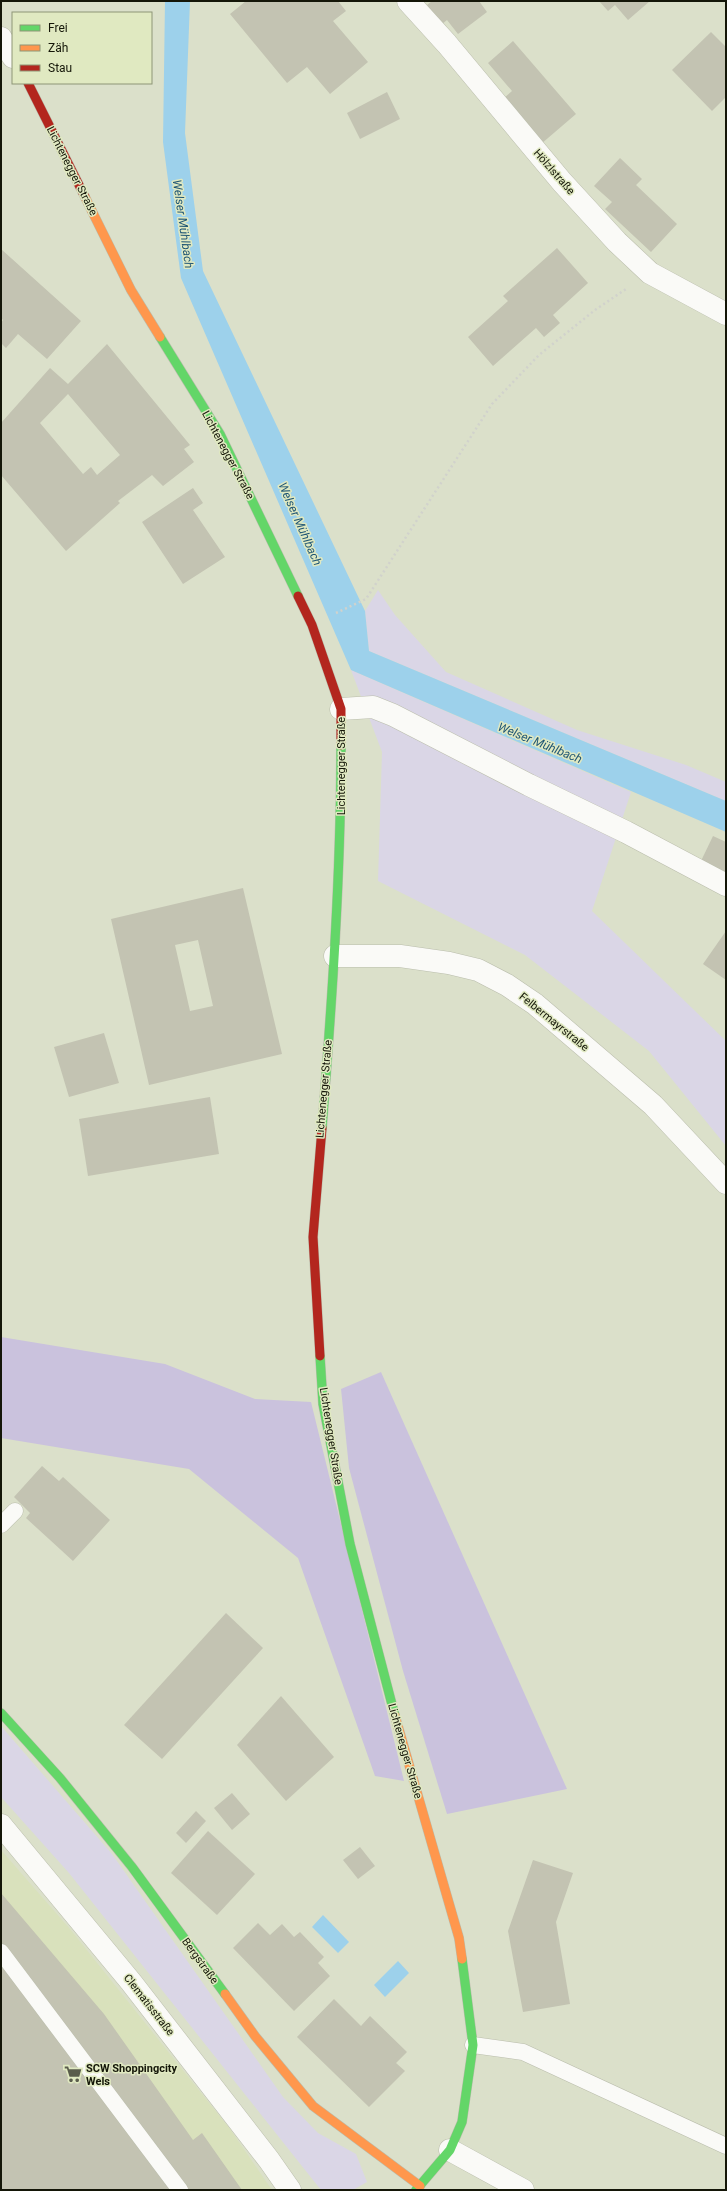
<svg xmlns="http://www.w3.org/2000/svg" width="727" height="2191" viewBox="0 0 727 2191" font-family="Roboto,sans-serif">
<style>
.built{fill:#d9e1bc}
.green{fill:#dad6e6}
.forest{fill:#cac2dd}
.water{fill:#9dd1eb}
.building{fill:#c3c3b2;fill-rule:evenodd}
.lines{fill:none;stroke-linecap:round;stroke-linejoin:round}
.lane-casing{stroke:#babdac;stroke-width:17}
.street-casing{stroke:#babdac;stroke-width:23}
.fast-casing{stroke:#babdac;stroke-width:10}
.slow-casing{stroke:#babdac;stroke-width:10}
.jam-casing{stroke:#babdac;stroke-width:10}
.path{stroke:#d1d2cc;stroke-width:2.5;stroke-dasharray:2 3;stroke-linecap:butt}
.lane{stroke:#fafaf7;stroke-width:16}
.street{stroke:#fafaf7;stroke-width:22}
.fast{stroke:#63d668;stroke-width:9}
.slow{stroke:#ff974d;stroke-width:9}
.jam{stroke:#b3261e;stroke-width:9}
.labels{text-anchor:middle;dominant-baseline:central;stroke-width:3;stroke-linejoin:round;paint-order:stroke}
.street-label{font-size:11px;fill:#141608;stroke:#e0e9c1}
.poi-label{font-size:11px;font-weight:bold;fill:#141608;stroke:#e0e9c1;text-anchor:start}
.water-label{font-size:12px;font-style:italic;fill:#1e5574;stroke:#e0e9c1}
</style>
<rect width="100%" height="100%" fill="#dbe0ca"/>
<!-- built -->
<path class="built" d="M1,1850l69,79 160,200 42,61h-271z"/>
<!-- green -->
<g class="green">
<path d="M378,590l17,25 51,57 131,58 109,35 40,17v19l-357,-150 -4,-40z"/>
<path d="M351,670l280,122 -39,119 134,130v105l-77,-95 -124,-96 -147,-74 4,-129z"/>
<path d="M1,1726l111,128 171,243 35,36 38,21 11,28 -14,8h-32l-252,-317 -68,-76z"/>
</g>
<!-- forest -->
<g class="forest">
<path d="M1,1337l164,27 90,35 56,3 93,379 -29,-5 -77,-218 -109,-89 -188,-31z"/>
<path d="M381,1372l186,417 -120,25 -44,-143 -54,-203 -8,-79z"/>
</g>
<!-- water -->
<g class="water">
<path d="M165,1h25l-5,132 18,138 162,340 4,40 357,150v31l-375,-162 -170,-392 -18,-136z"/>
<path d="M323,1915l26,27 -11,11 -26,-26z"/>
<path d="M398,1961l11,12 -24,24 -11,-12z"/>
</g>
<!-- building -->
<g class="building">
<path d="M246,1h92l8,10 -13,10 35,41 -38,32 -23,-27 -20,16 -57,-69z"/>
<path d="M432,1h47l8,11 -29,22 -11,-14 -5,4 -15,-19z"/>
<path d="M599,1h51l-22,19 -13,-15 -7,6z"/>
<path d="M711,32l15,15v50l-14,14 -40,-41z"/>
<path d="M513,41l63,73 -35,30 -38,-45 9,-8 -24,-28z"/>
<path d="M387,92l13,27 -40,20 -13,-26z"/>
<path d="M620,158l22,21 -6,6 41,39 -26,28 -46,-43 7,-7 -18,-16z"/>
<path d="M557,248l31,35 -35,32 7,8 -16,14 -8,-9 -43,38 -25,-29 40,-36 -5,-5z"/>
<path d="M1,249l80,72 -34,38 -29,-25 -12,14 -5,-5v-20l2,-3 -2,-2z"/>
<path d="M107,344l83,101 -6,4 10,13 -31,24 -11,-11 -34,26 2,2 -54,48 -65,-76v-52l49,-55 18,16zM68,394l52,61 -23,20 -6,-8 -8,7 -43,-51z"/>
<path d="M193,488l10,15 -10,7 32,47 -42,27 -41,-62z"/>
<path d="M713,836l13,6v31l-25,-12z"/>
<path d="M243,888l39,166 -133,31 -38,-166zM198,940l15,66 -23,5 -15,-66z"/>
<path d="M726,931v49l-23,-16z"/>
<path d="M104,1033l15,50 -50,14 -15,-50z"/>
<path d="M210,1097l9,57 -131,22 -9,-57z"/>
<path d="M42,1466l17,15 4,-4 47,43 -37,41 -47,-43 4,-5 -16,-16z"/>
<path d="M226,1613l37,35 -101,111 -38,-34z"/>
<path d="M281,1696l53,61 -48,44 -49,-56z"/>
<path d="M232,1793l18,21 -18,16 -18,-22z"/>
<path d="M196,1811l10,10 -20,22 -10,-10z"/>
<path d="M208,1831l47,43 -38,41 -46,-42z"/>
<path d="M360,1847l15,19 -17,13 -15,-19z"/>
<path d="M533,1860l40,13 -17,49 14,82 -47,8 -15,-81z"/>
<path d="M1,1893l103,121 89,126 9,-7 40,57h-241z"/>
<path d="M258,1923l12,12 12,-11 12,13 6,-5 24,25 -6,6 12,13 -36,35 -61,-63z"/>
<path d="M334,1999l27,27 9,-10 37,36 -11,11 9,8 -36,36 -72,-70z"/>
</g>
<g class="lines">
<!-- lane casing -->
<g class="lane-casing">
<g id="lane">
<path d="M1,1525l14,-14"/>
<path d="M1,1952l179,238"/>
<path d="M473,2045l50,7 203,94"/>
</g>
</g>
<!-- street casing -->
<g class="street-casing">
<g id="street">
<path d="M408,1l39,43 115,138 55,60 33,31 76,41"/>
<path d="M1,38l12,19"/>
<path d="M341,709l32,-2 20,8 136,70 97,47 100,53"/>
<path d="M335,956h65l49,7 29,7 29,15 28,19 118,101 73,78"/>
<path d="M1,1825l130,157 138,178 21,30"/>
<path d="M450,2150l73,40"/>
</g>
</g>
<!-- fast casing -->
<g class="fast-casing">
<g id="fast">
<path d="M160,337l60,97 78,162"/>
<path d="M322,1128c10,-127 19,-255 19,-383"/>
<path d="M320,1356l3,48 27,140 45,172"/>
<path d="M1,1713l59,65 72,89 93,127"/>
<path d="M416,2190l34,-40 12,-28 11,-77 -11,-86"/>
</g>
</g>
<!-- slow casing -->
<g class="slow-casing">
<g id="slow">
<path d="M85,197l46,93 29,47"/>
<path d="M395,1716l64,222 3,21"/>
<path d="M225,1994l30,42 58,70 107,80"/>
</g>
</g>
<!-- jam casing -->
<g class="jam-casing">
<g id="jam">
<path d="M28,83l57,114"/>
<path d="M298,596l14,29 29,84v36"/>
<path d="M320,1356l-7,-119 9,-109"/>
</g>
</g>
<!-- path -->
<path class="path" d="M336,613l30,-14 126,-195 47,-49 56,-45 31,-21"/>
<!-- lane -->
<use href="#lane" class="lane"/>
<!-- street -->
<use href="#street" class="street"/>
<!-- fast -->
<use href="#fast" class="fast"/>
<!-- slow -->
<use href="#slow" class="slow"/>
<!-- jam -->
<use href="#jam" class="jam"/>
</g>
<!-- icons -->
<defs>
<g id="supermarket-bare" transform="scale(1.38)"><path d="M-6-5.5h2.5l.6 2H6L4.5 2H-2.5L-4.4-4H-6ZM-1.5 3.2a1.3 1.3 0 1 0 .1 0ZM3 3.2a1.3 1.3 0 1 0 .1 0Z" fill="#5a5d4c" stroke="#e0e9c1" stroke-width="2.5" paint-order="stroke"/></g>
</defs>
<g fill-rule="evenodd">
<use href="#supermarket-bare" x="73" y="2074"/>
</g>
<g class="labels">
<!-- street labels -->
<g class="street-label">
<text transform="translate(72 171) rotate(63)">Lichtenegger Straße</text>
<text transform="translate(554 172) rotate(49)">Hölzlstraße</text>
<text transform="translate(228 455) rotate(62)">Lichtenegger Straße</text>
<text transform="translate(341 766) rotate(-90)">Lichtenegger Straße</text>
<text transform="translate(554 1022) rotate(39)">Felbermayrstraße</text>
<text transform="translate(324 1089) rotate(-85)">Lichtenegger Straße</text>
<text transform="translate(331 1436) rotate(81)">Lichtenegger Straße</text>
<text transform="translate(405 1751) rotate(74)">Lichtenegger Straße</text>
<text transform="translate(200 1961) rotate(54)">Bergstraße</text>
<text transform="translate(149 2005) rotate(52)">Clematisstraße</text>
</g>
<!-- poi labels -->
<g class="poi-label">
<text x="86" y="2068">SCW Shoppingcity<tspan x="86" dy="13">Wels</tspan></text>
</g>
<!-- water labels -->
<g class="water-label">
<text transform="translate(183 224) rotate(82)">Welser Mühlbach</text>
<text transform="translate(300 524) rotate(66)">Welser Mühlbach</text>
<text transform="translate(540 743) rotate(22)">Welser Mühlbach</text>
</g>
</g>
<!-- border -->
<rect width="727" height="2191" fill="none" stroke="#141608" stroke-width="4"/>
<!-- legend -->
<rect x="12" y="12" width="140" height="72" fill="#e0e9c1" stroke="#8e9577"/>
<rect x="20" y="25" width="20" height="6" fill="#63d668" stroke="#8e9577"/>
<text x="48" y="32" font-size="12" fill="#141608">Frei</text>
<rect x="20" y="45" width="20" height="6" fill="#ff974d" stroke="#8e9577"/>
<text x="48" y="52" font-size="12" fill="#141608">Zäh</text>
<rect x="20" y="65" width="20" height="6" fill="#b3261e" stroke="#8e9577"/>
<text x="48" y="72" font-size="12" fill="#141608">Stau</text>
</svg>
